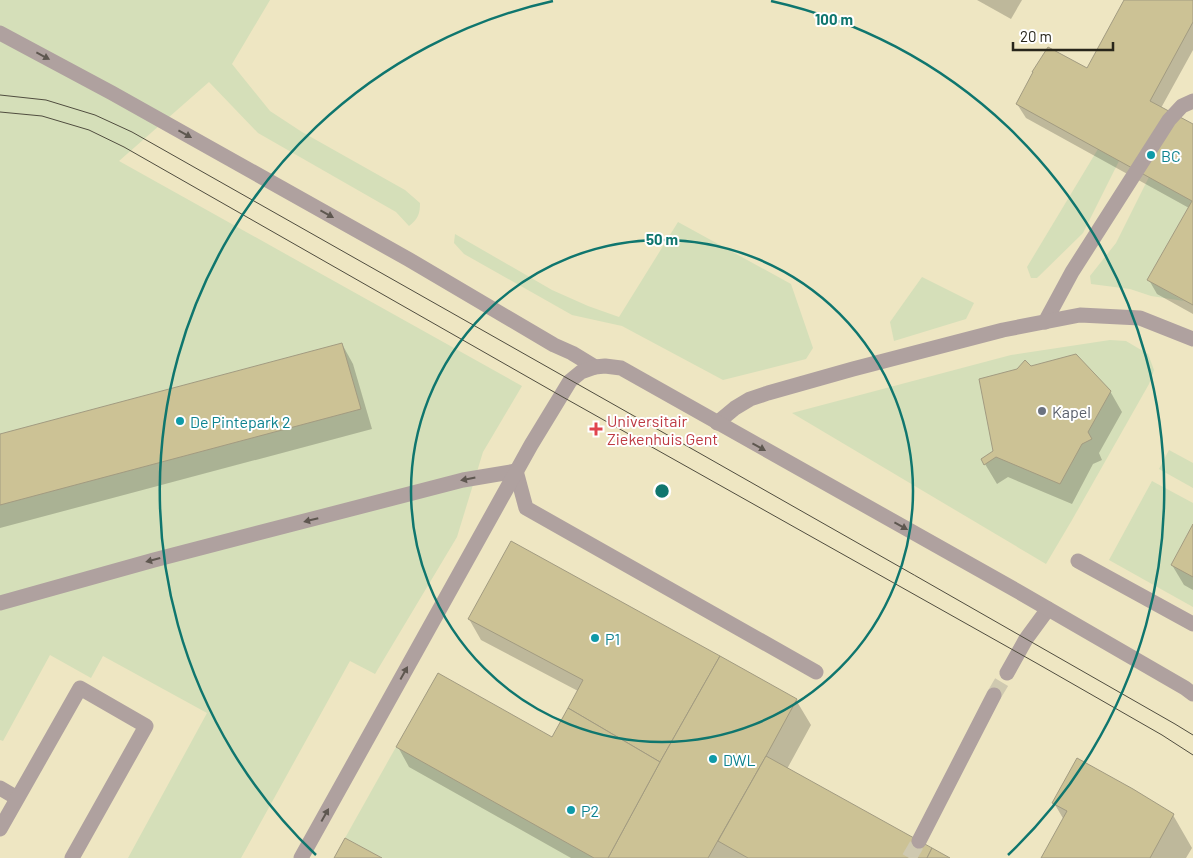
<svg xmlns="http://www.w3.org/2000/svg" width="1193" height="858" viewBox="0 0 1193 858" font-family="Barlow,sans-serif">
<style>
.built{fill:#eee6c2}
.green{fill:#d5dfb9}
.shadow{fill:#0003}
.building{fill:#ccc295;stroke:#a29b81}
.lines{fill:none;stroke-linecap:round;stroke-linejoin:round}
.minor-tunnel{stroke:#cfc9b0;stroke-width:15;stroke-dasharray:15 8;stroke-linecap:butt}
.minor{stroke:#afa19f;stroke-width:15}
.tram{stroke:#504d3f;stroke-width:1}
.oneway{fill:#5e5750}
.ring{fill:none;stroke:#0f766e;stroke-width:2.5}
.culture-dot{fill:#0f9aa8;stroke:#fff;stroke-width:2}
.worship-dot{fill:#6b7280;stroke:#fff;stroke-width:2}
.health-dot{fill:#e0444e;stroke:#fff;stroke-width:2}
.labels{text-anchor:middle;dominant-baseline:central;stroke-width:4;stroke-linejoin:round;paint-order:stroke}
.culture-label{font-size:16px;fill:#0d838f;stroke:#fff;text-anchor:start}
.worship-label{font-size:16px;fill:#5b616d;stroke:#fff;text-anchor:start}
.health-label{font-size:16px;fill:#be3a42;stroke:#fff;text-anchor:start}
.centre{fill:#0f766e;stroke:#fff;stroke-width:2.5}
.ring-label{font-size:15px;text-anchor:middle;font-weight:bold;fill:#0f766e;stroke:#fff;stroke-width:4;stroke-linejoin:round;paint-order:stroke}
</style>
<rect width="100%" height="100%" fill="#f9f2d5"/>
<!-- built -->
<rect class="built" x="0" y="0" width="1193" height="858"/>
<!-- green -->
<g class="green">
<path d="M0,0h270l-38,64 38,47 32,21 103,58 15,13c0,11 -2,16 -11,23l-13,-14 -138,-79 -49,-51 -90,79 403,225 -39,66 -26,85 -82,137 -25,-13 -109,197h-113l79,-145 -104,-57 -12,22 -41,-23 -47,86 -3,-1z"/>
<path d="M1098,149l21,12 -36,72 -46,45h-6l-4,-11z"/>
<path d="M1149,177l43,24 -45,79 37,21 -33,-5 -21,-7 -39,-5 -1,-8 26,-33z"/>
<path d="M678,222l113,62 22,64 -7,11 -83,21 -101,-54 -50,-11 -108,-61 -10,-11 1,-9 97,56 36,16 31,11z"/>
<path d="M922,277l52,26 -8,16 -72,22 -4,-19z"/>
<path d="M1110,340l16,1 22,13 6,16 -5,14 -77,136 -26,44 -254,-151 219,-58z"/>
<path d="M1169,450l24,13v25l-34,-19z"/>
<path d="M1152,481l41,22v21l-22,41 22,12v30l-84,-47z"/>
<path d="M396,747l198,111h-212l-37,-20z"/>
</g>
<!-- shadow -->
<g class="shadow">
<path d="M977,0h45l-11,19z"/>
<path d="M1126,0h67v50l-32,58 32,18v188l-36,-20 -8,-14 40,-72 -163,-90 -9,-14 70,-35z"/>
<path d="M342,344l11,20 19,65 -372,99v-93z"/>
<path d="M1031,367l79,24 12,21 -23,41 3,7 -9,4 -21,40 -64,-27 -11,7 -15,-25 12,-7z"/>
<path d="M1193,526v64l-9,-5 -12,-20z"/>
<path d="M469,619l327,81 15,25 -24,44 160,89h-376l-162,-91 -11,-20 154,-8 26,-48 -97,-51z"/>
<path d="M1054,803l119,12 19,33 -6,10h-144l22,-38z"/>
</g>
<!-- building -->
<g class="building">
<path d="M1124,0h69v22l-43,79 43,23v181l-46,-25 45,-79 -176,-97 17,-32h-1l16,-25 39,21z"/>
<path d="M342,343l19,66 -361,96v-71z"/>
<path d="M1076,354l35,37 -23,41 4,7 -10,5 -22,40 -64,-27 -12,8 -3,-6 12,-8 -14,-72 38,-10 8,-9 6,6z"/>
<path d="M1193,524v53l-22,-12z"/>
<path d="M511,541l209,115 -60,106 -92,-54 15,-28 -115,-61z"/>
<path d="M720,656l77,43 -31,57 -58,102h-100l52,-96z"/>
<path d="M438,673l114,64 16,-29 92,54 -52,96h-14l-198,-111z"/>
<path d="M766,756l166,92 -5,10h-179l-30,-17z"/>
<path d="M1077,758l56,31 41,25 -24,44h-109l26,-47 -15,-8z"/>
<path d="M345,838l37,20h-48z"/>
<path d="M932,848l18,10h-23z"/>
</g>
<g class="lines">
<!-- minor-tunnel -->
<g class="minor-tunnel">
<path d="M994,695l13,-22"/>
<path d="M909,858l10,-17"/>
</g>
<!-- minor -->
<g class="minor">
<path d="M0,33l112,60 296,166 146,86 18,8 23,14"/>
<path d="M1045,322l27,-50 97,-152 13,-14 11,-5"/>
<path d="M717,423l18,-15 15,-9 18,-6 85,-24 150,-39 77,-15 60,3 53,21"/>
<path d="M516,471l10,37 290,164"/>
<path d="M1078,561l115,63"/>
<path d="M0,603l154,-43 309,-80 53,-9"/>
<path d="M1007,673l19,-34 22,-30"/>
<path d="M0,788l17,10"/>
<path d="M0,829l80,-141 66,38 -74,132"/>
<path d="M919,841l75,-146"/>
<path d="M301,858l230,-413 39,-64 11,-9 14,-5 10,-1 16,2 398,224 166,96 8,6"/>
</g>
<!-- tram -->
<g class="tram">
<path d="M0,95l46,5 49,15 37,17c348,197 696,393 1043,592l18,11"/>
<path d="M0,112l42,4 47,14 35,17 437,249 477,268 124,71 31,20"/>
</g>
</g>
<!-- one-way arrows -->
<defs><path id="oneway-solid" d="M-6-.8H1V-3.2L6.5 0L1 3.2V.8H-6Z" transform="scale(1.25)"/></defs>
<g class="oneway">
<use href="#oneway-solid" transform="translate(43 56) rotate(28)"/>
<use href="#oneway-solid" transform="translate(185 134) rotate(29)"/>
<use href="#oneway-solid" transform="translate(327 214) rotate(29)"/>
<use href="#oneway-solid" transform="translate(759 447) rotate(29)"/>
<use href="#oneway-solid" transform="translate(468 479) rotate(169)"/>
<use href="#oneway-solid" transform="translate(311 520) rotate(166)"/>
<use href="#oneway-solid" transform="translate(901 526) rotate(29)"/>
<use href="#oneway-solid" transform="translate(153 560) rotate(165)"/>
<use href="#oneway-solid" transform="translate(404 673) rotate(-61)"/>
<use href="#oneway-solid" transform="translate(325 815) rotate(-61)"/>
</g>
<!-- distance rings -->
<g class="ring">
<circle cx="662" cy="491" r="251"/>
<path d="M316 855A502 502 0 0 1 553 1M771 1A502 502 0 0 1 1008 855"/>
</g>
<!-- markers -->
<g class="culture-dot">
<circle cx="1151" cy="155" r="5"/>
<circle cx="180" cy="421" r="5"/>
<circle cx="595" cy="638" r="5"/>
<circle cx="713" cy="759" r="5"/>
<circle cx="571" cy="810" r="5"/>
</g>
<circle class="worship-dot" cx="1042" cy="411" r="5"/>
<path class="health-dot" d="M593.5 421.5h5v5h5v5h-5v5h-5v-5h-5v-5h5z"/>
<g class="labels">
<!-- culture labels -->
<g class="culture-label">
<text x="1161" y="155">BC</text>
<text x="190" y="421">De Pintepark 2</text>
<text x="605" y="638">P1</text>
<text x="723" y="759">DWL</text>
<text x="581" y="810">P2</text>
</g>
<!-- worship labels -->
<g class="worship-label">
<text x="1052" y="411">Kapel</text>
</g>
<!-- health labels -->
<g class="health-label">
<text x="607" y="420">Universitair<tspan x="607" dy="18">Ziekenhuis Gent</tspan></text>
</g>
</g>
<circle cx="662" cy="491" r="8" class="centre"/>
<g class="ring-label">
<text x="834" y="25">100 m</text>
<text x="662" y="245">50 m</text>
</g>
<!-- scale -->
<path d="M1013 42v8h100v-8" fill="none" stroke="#28261b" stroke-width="2.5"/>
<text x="1020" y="42" font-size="15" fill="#28261b" stroke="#ffffff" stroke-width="4" paint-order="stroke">20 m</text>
</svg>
